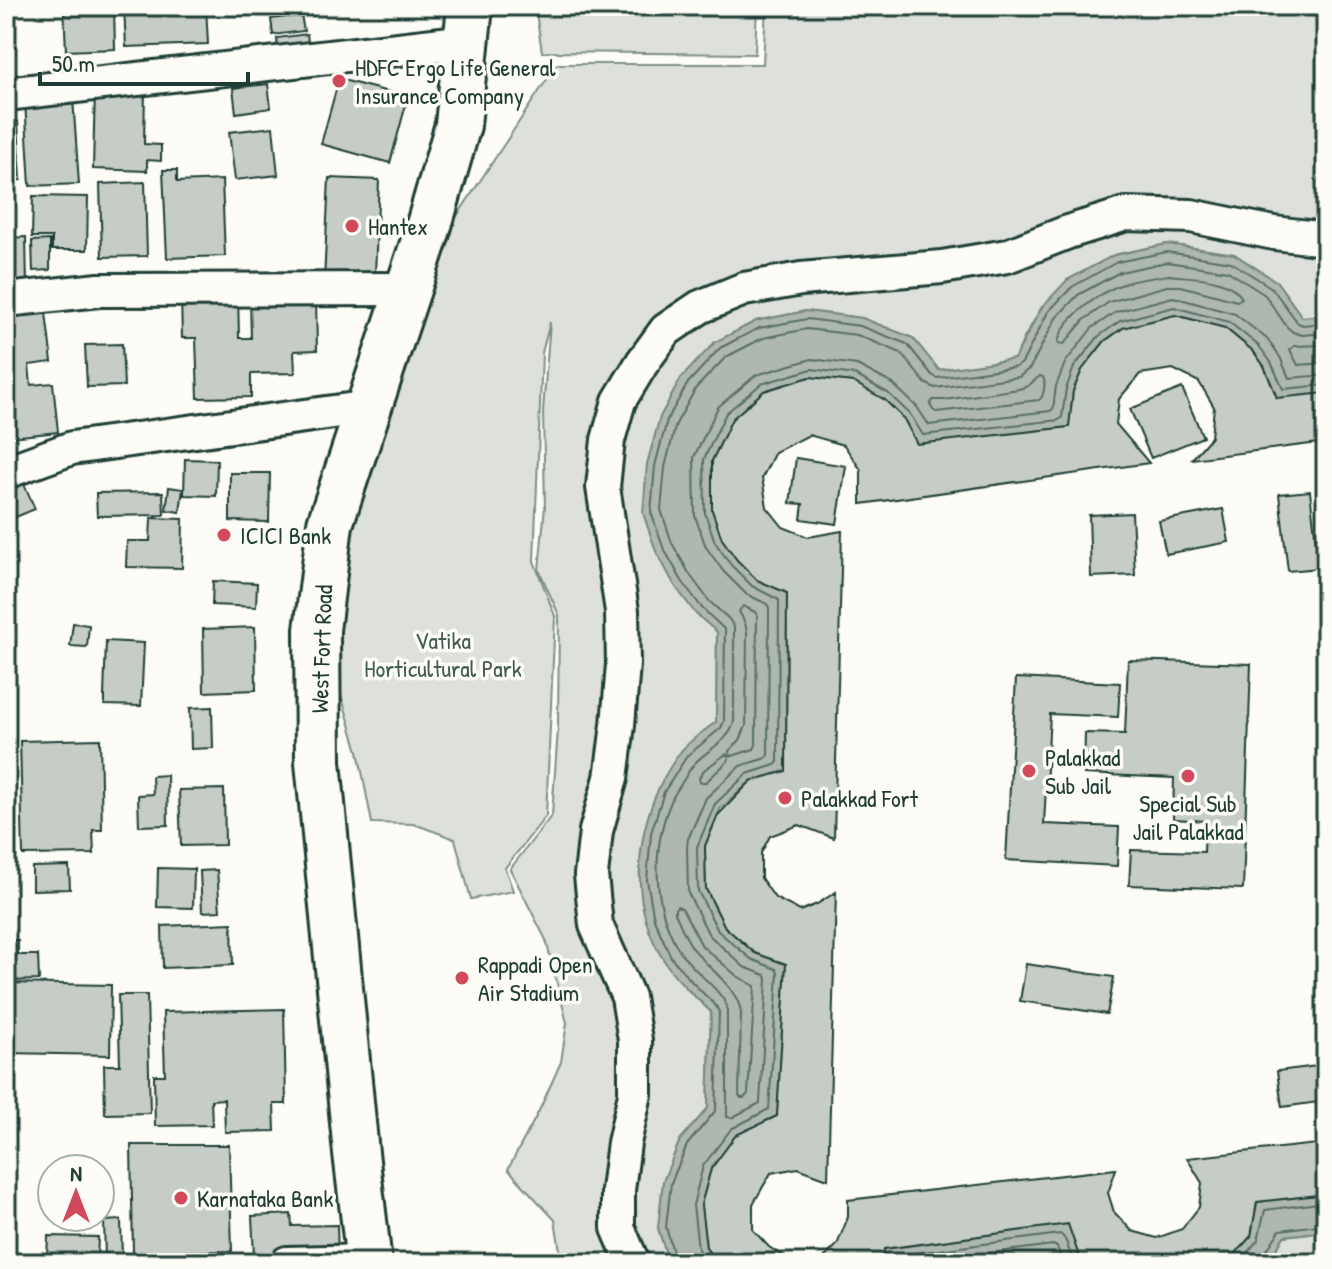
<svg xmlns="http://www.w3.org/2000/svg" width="1332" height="1269" viewBox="0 0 1332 1269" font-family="'Patrick Hand',sans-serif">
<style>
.green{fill:#dde0db;stroke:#7e8e88;stroke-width:2}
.water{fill:#aeb8b1;stroke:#75877f;stroke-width:2}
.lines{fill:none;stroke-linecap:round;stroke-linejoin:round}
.shore{stroke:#586e66;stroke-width:2}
.building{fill:#c6cdc7;stroke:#1f3d34;stroke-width:2}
.street-casing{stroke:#1f3d34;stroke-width:38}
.primary-casing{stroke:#1f3d34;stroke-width:50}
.street{stroke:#fdfcf7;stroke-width:32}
.primary{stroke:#fdfcf7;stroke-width:44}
.poi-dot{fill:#d1495b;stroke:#fdfcf7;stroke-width:3}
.labels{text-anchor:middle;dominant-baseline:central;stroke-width:7;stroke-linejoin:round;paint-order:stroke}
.poi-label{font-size:24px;fill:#1f3d34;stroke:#fdfcf7;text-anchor:start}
.park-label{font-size:24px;fill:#455e55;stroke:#fdfcf7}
.street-label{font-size:24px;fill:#1f3d34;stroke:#fdfcf7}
</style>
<rect width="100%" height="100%" fill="#fdfcf7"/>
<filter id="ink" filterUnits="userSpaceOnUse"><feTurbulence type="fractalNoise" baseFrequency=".0125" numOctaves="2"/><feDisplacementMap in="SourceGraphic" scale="16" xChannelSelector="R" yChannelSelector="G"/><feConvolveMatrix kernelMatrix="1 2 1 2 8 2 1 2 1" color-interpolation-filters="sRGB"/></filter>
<g filter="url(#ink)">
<!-- green -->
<g class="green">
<path d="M535,6h222l-2,48 -213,-2z"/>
<path d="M766,6h560v309l-24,2 -25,-35 -43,-28 -67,-10 -53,11 -72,52 -18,31 -9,21 -77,11 -25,-32 -51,-20 -56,-7 -50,10 -100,230c18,33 33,56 61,81l-1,90 -35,29 -16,210 21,27 25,24 -3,97 -28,31 -22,88 11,35h-107l-7,-43 -47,-51 31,-58 22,-49 6,-39 -21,-83 -36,-71 42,-54 6,-87 1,-113 -20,-45 6,-64 -2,-95 7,-89 -8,31 -8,208 21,55 -9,200 -41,52 8,23 -42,8 -16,-60 -41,-15 -42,-1 -14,-72 -29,-96 7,-134 102,-276 119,-181h206z"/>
<path d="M1326,1231v32h-57l15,-27z"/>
</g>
<!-- water -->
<g class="water">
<path d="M1167,244l67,10 43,28 25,35 24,-2v78l-49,5 -13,-32 -11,-15 -28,-23h-102l-19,13 -22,29 -9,21 -4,36 -152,17 -13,-25 -20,-19 -31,-17 -43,-6 -46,14 -32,28 -20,42v49l45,70 30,13 -1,178 -35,10 -31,28 -15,37 1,43 19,38 30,26 31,11 -9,152 -41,19 -25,34 -10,35 5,43 10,16h-47l-11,-35 5,-47 17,-41 28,-32 3,-96c-16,-16 -34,-31 -46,-50 -41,-63 -29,-150 14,-208 9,-13 25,-23 37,-32l1,-90 -21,-18 -21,-28 -19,-35 -13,-38 4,-49 13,-47 21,-39 34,-36 41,-21 50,-10 56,7 51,20 26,32 75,-11 28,-52 25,-27 47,-25z"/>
<path d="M1326,1194v37l-42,5 -15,27h-42l24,-27 6,-34z"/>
<path d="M1068,1224l11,32 9,7h-207l3,-14z"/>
</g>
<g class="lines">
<!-- shore -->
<g class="shore">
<path d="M1169,275c23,3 60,1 73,23l-5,3 -56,-15h-14l-58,16 -25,18 -20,24 -6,-1c4,-25 45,-53 68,-60 13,-4 29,-6 43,-8z"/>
<path d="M1326,333l-24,2 -9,-3 -6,-5 -22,-32 -37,-24 -61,-9 -47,10 -42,23 -22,23 -26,50 -11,9 -84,11 -10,-5 -24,-30 -44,-18 -50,-6 -44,9 -37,19 -30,31 -20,36 -11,43 -4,43 11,33 18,32 20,27 19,17 5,8v95c-4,18 -25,27 -37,39 -5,4 -8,10 -11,15 -4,7 -9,14 -13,21 -22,48 -21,108 6,153 13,21 38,35 48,56v111l4,1 29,-15 7,-125 -2,-3 -21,-8 -35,-32 -21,-42 -1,-46 1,-8 18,-41 34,-32 26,-8 2,-3 1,-147 -2,-4 -21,-10 -23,-23 -17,-24 -11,-31 -1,-59 24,-50 38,-32 56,-16 45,6 36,19 24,23 12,18 121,-14 3,-2 3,-23 9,-23 27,-35 24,-16 57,-15 62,17 32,25 13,18 9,21 37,-3"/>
<path d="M1326,345l-32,1 -4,4 8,15 28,-2"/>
<path d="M1040,376l3,1c3,5 1,20 -4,23l-103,12 -3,-2 -3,-5 3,-5h11l75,-11 9,-3z"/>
<path d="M743,606l12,6 2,3 -1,130 -2,4 -22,7 -3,-2v-3l11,-11 6,-14 1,-94 -2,-9 -6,-12z"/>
<path d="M726,754l3,3 -1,4 -22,21h-6l-1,-4 5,-8z"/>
<path d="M677,906l5,2 20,38 35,30 18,10 -7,108 -4,4h-3l-2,-3 2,-82c-3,-26 -34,-45 -49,-66 -7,-10 -12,-23 -17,-34v-4z"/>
<path d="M676,1263l-10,-36 5,-44 16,-38 29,-35 3,-98 -3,-6 -24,-24 -21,-25 -17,-38 -7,-39 4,-47 13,-41 23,-36 34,-28 3,-7 1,-91 -23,-22 -20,-27 -19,-34 -12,-35 4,-46 12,-46 21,-37 32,-35 39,-20 48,-9 53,7 47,18 25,31 5,3 79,-11 6,-4 26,-51 24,-25 45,-25 50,-10 64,10 41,26 26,35 5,2 23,-2"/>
<path d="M706,1263l-8,-14 -5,-44 10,-39 28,-37 38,-20 9,-136 -2,-4 -25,-10 -33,-28 -20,-40 -1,-44 18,-43 32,-30 28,-9 3,-3 1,-162 -27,-14 -21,-21 -16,-23 -10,-29 -1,-54 22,-46 35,-29 51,-15 43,6 33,18 22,21 13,21 136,-15 3,-3 4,-28 8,-22 25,-31 21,-15 54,-14 55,15 30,24 12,16 12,27 43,-4"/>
<path d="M889,1263l1,-5 3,-2 167,-22c9,5 8,21 15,29"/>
<path d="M914,1263l139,-18 4,2 6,16"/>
<path d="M1238,1263l20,-23 7,-30 61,-8"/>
<path d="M1262,1263l1,-7 17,-26 46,-6"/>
</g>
</g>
<!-- building -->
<g class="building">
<path d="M64,6h50l1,43 -49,2z"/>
<path d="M124,6h82l2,38 -82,3z"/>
<path d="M301,15l3,16 -31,4 -2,-16z"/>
<path d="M307,34l2,16 -31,4 -1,-16z"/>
<path d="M339,79l69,18 -18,66 -69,-19z"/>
<path d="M268,84l3,24 -35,5 -3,-25z"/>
<path d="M95,89l50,1 -1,54 17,1v16l-14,-1v11l-54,-2z"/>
<path d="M73,98l6,86 -49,2 -5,-85z"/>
<path d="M6,121h12l3,59 -15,1z"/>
<path d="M273,127l5,48 -43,5 -6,-48z"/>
<path d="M163,170h14v12l45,-2 3,76 -58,2z"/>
<path d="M329,178l50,2 -4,94 -25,-2v10l-26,-1z"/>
<path d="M145,182l2,74 -45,1 -2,-73z"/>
<path d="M33,196l55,1 -1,53h-35v-13h-20z"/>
<path d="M26,237l1,49h-21v-48z"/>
<path d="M50,240v30l-17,1 -1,-30z"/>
<path d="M238,293l1,45h12l-1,-38 66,-2 1,52 -23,1 1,22 -44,1v23l-53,1 -2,-60h-14l-1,-43z"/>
<path d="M46,313l6,49 -23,3 2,20 22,-2 5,49 -47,5 -5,-45v-30h5l-5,-45z"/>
<path d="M1175,315l50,13 28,23 11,15 13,32 49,-5v49l-134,17 19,-22 3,-30 -15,-25 -26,-13 -33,5 -21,25 -3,25 33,39 -288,41v-34l-17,-25 -35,-10 -34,17 -13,26 5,29 16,20 25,10 34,-6 -8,307 -35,-13 -29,11 -9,17v25l14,20 25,13 17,-7 19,-12 -8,287 -30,-11 -27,5 -18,31v26l16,17 19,12 29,4h-101l-10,-16 -5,-42 10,-36 25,-34 41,-19 9,-152 -31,-11 -30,-26 -19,-38 -1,-43 13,-31 33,-34 35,-10 1,-178 -30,-13 -20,-20 -15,-21 -10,-29v-49l20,-42 32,-28 46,-14 43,5 32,18 19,19 13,25 152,-17 4,-36 9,-21 23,-29 18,-13z"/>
<path d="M122,344l2,42 -37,1 -2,-42z"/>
<path d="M1182,388l21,49 -52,21 -21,-49z"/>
<path d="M796,458l50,8 -9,58 -36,-5 2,-15 -13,-1z"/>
<path d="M185,459l32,1 -1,36 -32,-1z"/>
<path d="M230,473h40l-1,49 -39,-1z"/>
<path d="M21,477l14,32 -29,12v-37z"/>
<path d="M169,487l14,2 -3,23 -14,-2z"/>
<path d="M1310,491l9,77 -31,3 -9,-77z"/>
<path d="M163,492l1,23 -67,1 -1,-23z"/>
<path d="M1223,509l6,33 -63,12 -7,-33z"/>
<path d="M1132,513l3,62 -44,2 -2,-62z"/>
<path d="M151,518l32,1 -1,49 -56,-1 1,-26h23z"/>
<path d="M213,581l44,2 -1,24 -44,-2z"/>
<path d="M73,623l16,2 -2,22 -17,-1z"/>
<path d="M255,627l1,63 -52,2 -1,-63z"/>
<path d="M106,641l38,2 -3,63 -36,-1v-9h-1z"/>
<path d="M1128,660l123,4 -8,225 -114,-4 2,-35 73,2 1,-31 -32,-2 1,-41 -90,-4 1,-41 40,1z"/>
<path d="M1016,678l104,5 -2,34 -68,-3 -6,110 75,3 -2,39 -111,-6z"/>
<path d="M212,707l1,41 -22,1 -1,-41z"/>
<path d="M100,739l2,91h-9l1,24 -71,1 -3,-114z"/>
<path d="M167,775l1,50 -29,1 -1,-31 15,-1 -1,-18z"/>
<path d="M224,789l1,56 -44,1 -2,-56z"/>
<path d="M69,866l1,23 -38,1v-23z"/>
<path d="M158,868l36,1 -1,39 -36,-1z"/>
<path d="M217,870l3,41 -18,1 -2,-41z"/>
<path d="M232,923l1,42 -70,3 -1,-42z"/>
<path d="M6,940h12v15h20l1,25 -33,1z"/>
<path d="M1026,964l88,13 -7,37 -87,-13z"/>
<path d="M6,983l105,2 -1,70 -104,-2z"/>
<path d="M118,995h29l3,118 -45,1 -1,-49h16z"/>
<path d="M284,1009l2,95h-12l1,27 -50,1 -1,-33 -13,1 1,25 -57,1 -1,-51h11l-2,-63z"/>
<path d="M1326,1065v36l-44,6 -5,-36z"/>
<path d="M1326,1143v51l-69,8 -6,34 -24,27h-139l-9,-7 -11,-32 -184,25 -3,14h-62l18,-18 11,-28v-17l268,-31 -8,24 6,19 18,19 25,7 25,-9 17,-22 3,-24 -15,-25z"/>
<path d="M131,1145h98l3,106 -99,2z"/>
<path d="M291,1214l1,12 45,-1 1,34 -54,-4 -30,1 -2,-40z"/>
<path d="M121,1220l1,37 -17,1 -1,-37z"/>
<path d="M48,1236l50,1 -1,24 -50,-1z"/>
</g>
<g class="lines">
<!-- street casing -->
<g class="street-casing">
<g id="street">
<path d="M6,94l462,-53"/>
<path d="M6,300l93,-10 309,-1"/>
<path d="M6,472l66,-24 298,-41"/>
<path d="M287,1263l82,-2"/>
<path d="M633,1263l-15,-35v-38l6,-47 11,-49v-54l-7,-43 -32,-72 -5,-50 5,-44 15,-53 7,-53 5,-61 -1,-53 -19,-124 5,-47 11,-39 23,-38 24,-33 34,-23 44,-18 57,-10 141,-12 65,-11 61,-24 58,-18 65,2 83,17 52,6"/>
</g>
</g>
<!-- primary casing -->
<g class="primary-casing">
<path id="primary" d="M369,1263l-13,-110 -38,-391 -1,-132 13,-106 97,-292 31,-107 12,-119"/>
</g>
<!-- street -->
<use href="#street" class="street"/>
<!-- primary -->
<use href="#primary" class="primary"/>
</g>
</g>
<!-- markers -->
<g class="poi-dot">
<circle cx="339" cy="81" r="8"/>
<circle cx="352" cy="226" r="8"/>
<circle cx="224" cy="535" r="8"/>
<circle cx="1029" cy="771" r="8"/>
<circle cx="1188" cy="776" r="8"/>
<circle cx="785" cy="798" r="8"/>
<circle cx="462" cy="978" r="8"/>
<circle cx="181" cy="1198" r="8"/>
</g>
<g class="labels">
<!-- poi labels -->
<g class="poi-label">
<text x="355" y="67">HDFC Ergo Life General<tspan x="355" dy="28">Insurance Company</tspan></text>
<text x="368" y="226">Hantex</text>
<text x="240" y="535">ICICI Bank</text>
<text x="1045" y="757">Palakkad<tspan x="1045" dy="28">Sub Jail</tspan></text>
<text x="801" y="798">Palakkad Fort</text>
<text x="1188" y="803" text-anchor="middle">Special Sub<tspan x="1188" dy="28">Jail Palakkad</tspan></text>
<text x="478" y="964">Rappadi Open<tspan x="478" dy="28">Air Stadium</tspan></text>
<text x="197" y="1198">Karnataka Bank</text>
</g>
<!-- park labels -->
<g class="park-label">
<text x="443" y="640">Vatika<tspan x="443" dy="28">Horticultural Park</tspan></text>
</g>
<!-- street labels -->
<g class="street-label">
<text transform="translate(321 649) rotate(-88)">West Fort Road</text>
</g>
</g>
<!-- margin -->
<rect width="1332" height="1269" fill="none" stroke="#fdfcf7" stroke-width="32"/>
<rect x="16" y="16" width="1300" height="1237" fill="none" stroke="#1f3d34" stroke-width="3" filter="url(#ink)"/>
<!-- north arrow -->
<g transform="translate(76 1193)"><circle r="38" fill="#fdfcf7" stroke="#a4b0a9" stroke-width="2"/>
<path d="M0-6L14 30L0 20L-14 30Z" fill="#d1495b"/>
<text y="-12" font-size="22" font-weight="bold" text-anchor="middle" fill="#1f3d34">N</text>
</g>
<!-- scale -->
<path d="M40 72v12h208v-12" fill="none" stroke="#1f3d34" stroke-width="4"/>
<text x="52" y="72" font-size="24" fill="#1f3d34" stroke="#fdfcf7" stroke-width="6" paint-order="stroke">50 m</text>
</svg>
